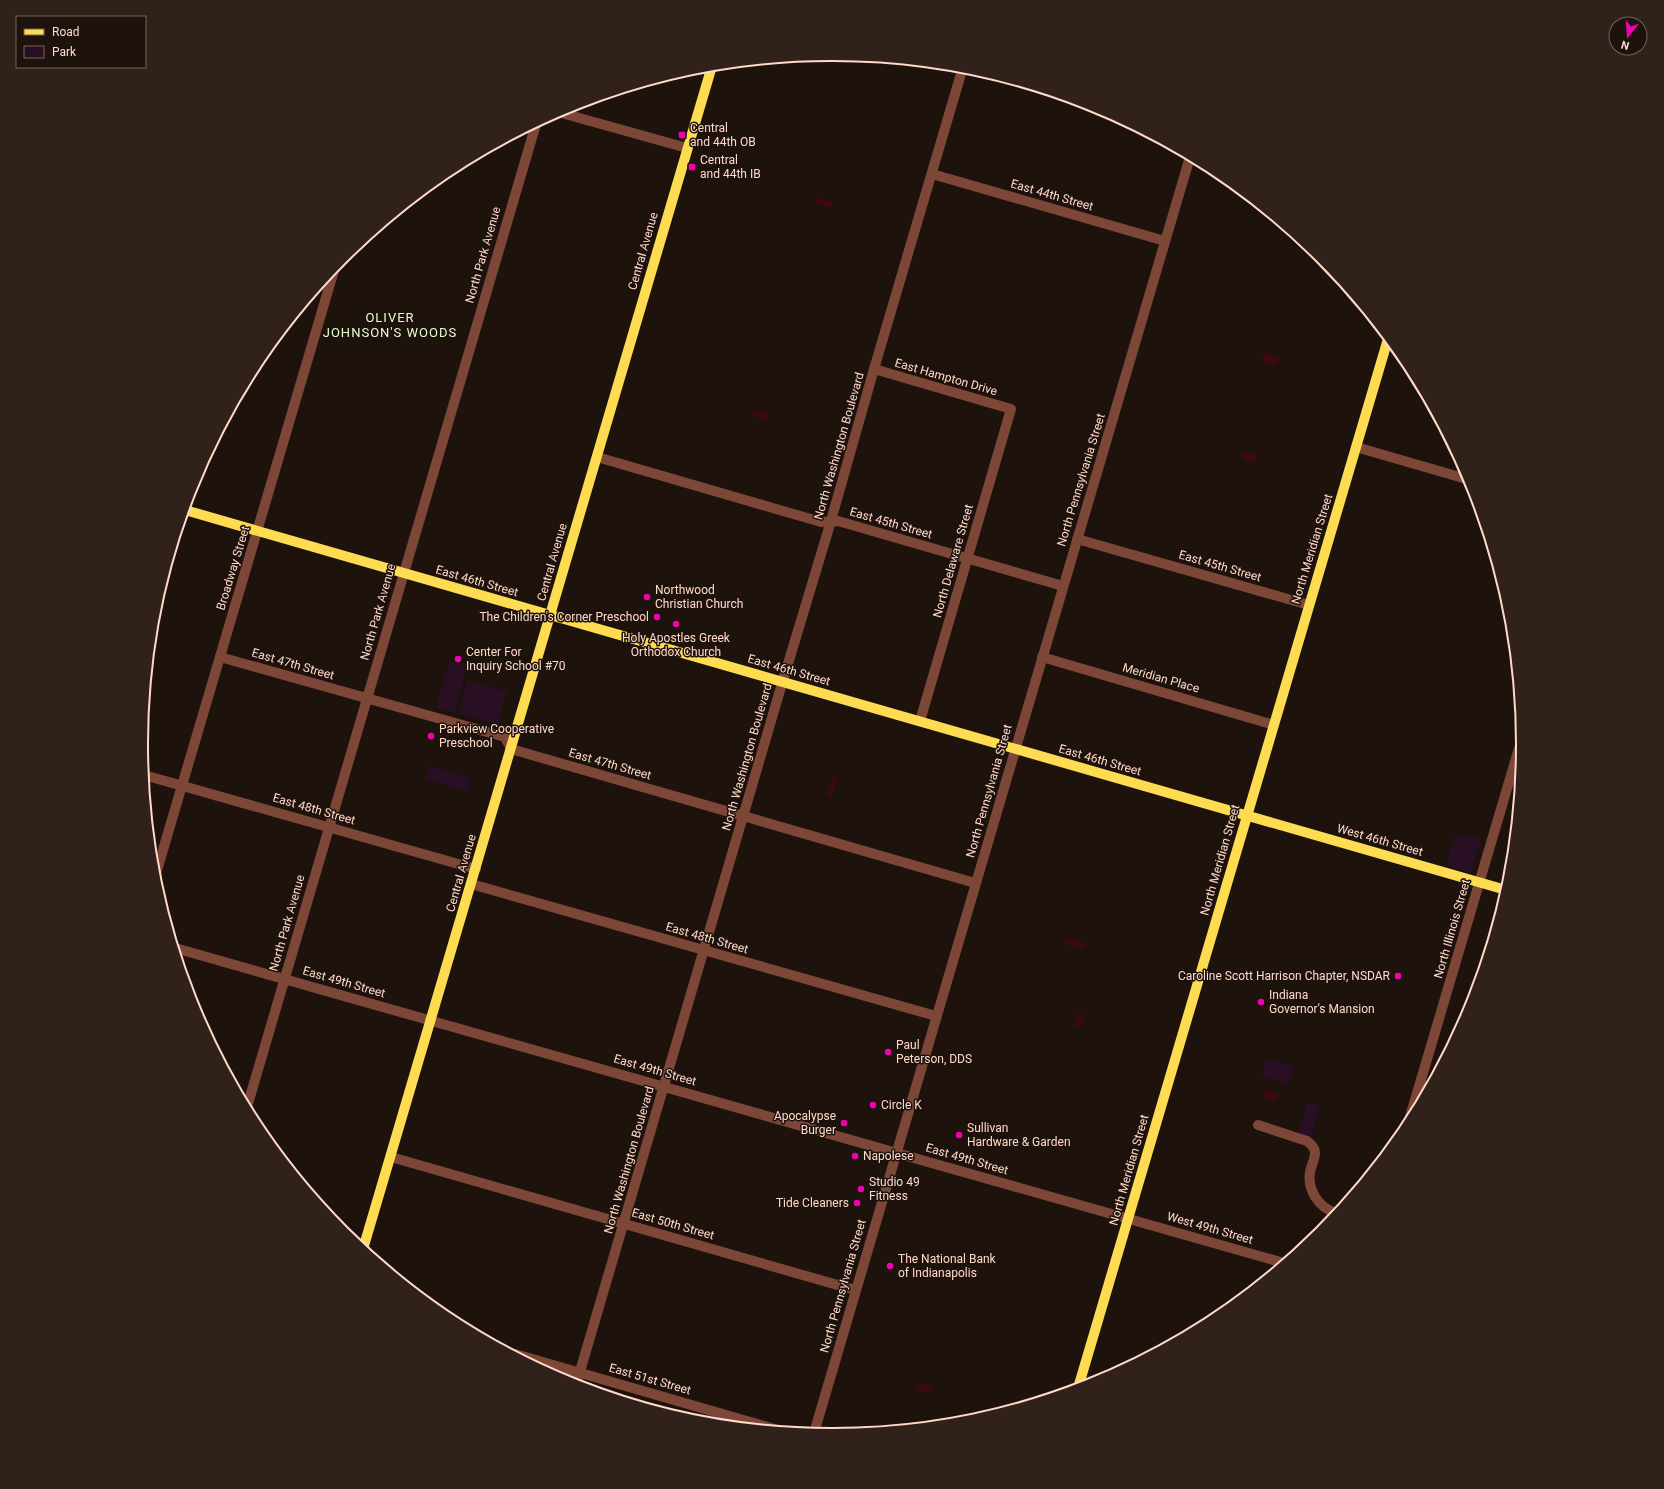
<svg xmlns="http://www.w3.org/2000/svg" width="1664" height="1489" viewBox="0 0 1664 1489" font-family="Roboto,sans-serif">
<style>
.green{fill:#280f24}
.water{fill:#3a0912}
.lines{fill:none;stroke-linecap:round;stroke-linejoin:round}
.minor{stroke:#7d4737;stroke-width:10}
.major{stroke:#fddc52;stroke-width:10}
.poi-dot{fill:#f202af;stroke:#1e120c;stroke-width:1.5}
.labels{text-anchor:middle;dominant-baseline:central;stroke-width:3;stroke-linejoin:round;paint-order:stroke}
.poi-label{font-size:12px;fill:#ffd9ca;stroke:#1e120c;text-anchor:start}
.street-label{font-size:12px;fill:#ffd9ca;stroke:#1e120c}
.neighbourhood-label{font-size:13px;letter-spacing:1px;fill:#e3ffcc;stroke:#1e120c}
.rim{fill:none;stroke:#ffd9ca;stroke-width:2}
</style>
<rect width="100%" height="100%" fill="#1e120c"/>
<!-- green -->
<g class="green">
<path d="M449,661l18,5 -13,47 -18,-5z"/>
<path d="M467,680l40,11 -10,34 -39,-12z"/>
<path d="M429,765l42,13 -4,14 -42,-13z"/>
<path d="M1459,833l22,6 -9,31 -3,2 -23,-7 8,-28 4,1z"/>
<path d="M1266,1058l28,8 -6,18 -27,-8z"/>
<path d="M1308,1103l12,4 -9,30 -13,-4z"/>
</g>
<!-- water -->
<g class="water">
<path d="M815,197l18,5 -1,6 -18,-5z"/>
<path d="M1264,352l16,5 -3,9 -16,-4z"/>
<path d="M754,409l15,4 -1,7 -16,-4z"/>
<path d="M1244,452l14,4 -2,7 -14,-4z"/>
<path d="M833,775l5,1 -6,20 -5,-1z"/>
<path d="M1066,937l20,6 -2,7 -20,-6z"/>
<path d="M1078,1012l7,2 -4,14 -8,-2z"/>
<path d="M1264,1090l14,4 -2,8 -14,-5z"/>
<path d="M918,1383l15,4 -3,7 -14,-5z"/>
</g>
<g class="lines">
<!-- minor -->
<g class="minor">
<path d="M558,112l129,36"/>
<path d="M932,174l233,67"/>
<path d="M874,369l137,40 -91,312"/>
<path d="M1356,447l114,33"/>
<path d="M597,457l224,65 17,-1 225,65"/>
<path d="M1077,539l232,66"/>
<path d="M220,657l285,80 6,12 464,134"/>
<path d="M1042,657l232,68"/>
<path d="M144,775l332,94"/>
<path d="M155,877l180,-610"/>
<path d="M471,884l465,132"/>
<path d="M175,948l1109,315"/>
<path d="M247,1107l289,-983"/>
<path d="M1258,1125l49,16c4,3 8,7 8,12 0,6 -4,13 -5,19 -3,18 9,36 26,41"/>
<path d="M1407,1127l115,-389"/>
<path d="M391,1157l464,133"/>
<path d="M515,1354l263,76"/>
<path d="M576,1385l205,-698 47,-156 46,-162 89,-302"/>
<path d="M814,1433l376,-1276"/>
</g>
<!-- major -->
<g class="major">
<path d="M185,510l1321,380"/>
<path d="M363,1249l349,-1183"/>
<path d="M1078,1388l310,-1049"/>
</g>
</g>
<!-- markers -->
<g class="poi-dot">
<rect x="678" y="131" width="8" height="8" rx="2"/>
<rect x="688" y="163" width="8" height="8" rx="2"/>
<circle cx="647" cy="597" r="4"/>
<circle cx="657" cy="617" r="4"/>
<circle cx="676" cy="624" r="4"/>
<circle cx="458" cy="659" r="4"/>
<circle cx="431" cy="736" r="4"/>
<circle cx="1398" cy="976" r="4"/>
<circle cx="1261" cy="1002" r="4"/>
<circle cx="888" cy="1052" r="4"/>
<circle cx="873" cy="1105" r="4"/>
<circle cx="844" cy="1123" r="4"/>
<circle cx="959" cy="1135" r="4"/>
<circle cx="855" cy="1156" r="4"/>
<circle cx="861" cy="1189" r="4"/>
<circle cx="857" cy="1203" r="4"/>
<circle cx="890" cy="1266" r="4"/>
</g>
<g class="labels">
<!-- poi labels -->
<g class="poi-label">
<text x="690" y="128">Central<tspan x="690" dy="14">and 44th OB</tspan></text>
<text x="700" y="160">Central<tspan x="700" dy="14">and 44th IB</tspan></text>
<text x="655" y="590">Northwood<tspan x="655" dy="14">Christian Church</tspan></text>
<text x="649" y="617" text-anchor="end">The Children's Corner Preschool</text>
<text x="676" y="638" text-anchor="middle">Holy Apostles Greek<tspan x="676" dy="14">Orthodox Church</tspan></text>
<text x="466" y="652">Center For<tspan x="466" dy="14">Inquiry School #70</tspan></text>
<text x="439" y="729">Parkview Cooperative<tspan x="439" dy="14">Preschool</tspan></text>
<text x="1390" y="976" text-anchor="end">Caroline Scott Harrison Chapter, NSDAR</text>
<text x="1269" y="995">Indiana<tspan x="1269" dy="14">Governor's Mansion</tspan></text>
<text x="896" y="1045">Paul<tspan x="896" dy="14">Peterson, DDS</tspan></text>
<text x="881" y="1105">Circle K</text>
<text x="836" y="1116" text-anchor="end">Apocalypse<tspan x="836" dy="14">Burger</tspan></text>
<text x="967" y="1128">Sullivan<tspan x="967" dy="14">Hardware &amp; Garden</tspan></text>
<text x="863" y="1156">Napolese</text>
<text x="869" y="1182">Studio 49<tspan x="869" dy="14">Fitness</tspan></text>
<text x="849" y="1203" text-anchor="end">Tide Cleaners</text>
<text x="898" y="1259">The National Bank<tspan x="898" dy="14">of Indianapolis</tspan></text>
</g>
<!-- street labels -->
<g class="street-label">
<text transform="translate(1052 195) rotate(16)">East 44th Street</text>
<text transform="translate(643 251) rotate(-74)">Central Avenue</text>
<text transform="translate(483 255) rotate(-74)">North Park Avenue</text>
<text transform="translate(946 377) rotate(16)">East Hampton Drive</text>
<text transform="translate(839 446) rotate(-74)">North Washington Boulevard</text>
<text transform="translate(1081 480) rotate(-73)">North Pennsylvania Street</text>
<text transform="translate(891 523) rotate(16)">East 45th Street</text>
<text transform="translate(1312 549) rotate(-73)">North Meridian Street</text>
<text transform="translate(953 561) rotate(-74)">North Delaware Street</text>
<text transform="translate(552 562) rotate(-74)">Central Avenue</text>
<text transform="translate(1220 566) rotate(16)">East 45th Street</text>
<text transform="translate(233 568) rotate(-73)">Broadway Street</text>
<text transform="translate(477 581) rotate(16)">East 46th Street</text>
<text transform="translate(378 612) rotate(-74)">North Park Avenue</text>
<text transform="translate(293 664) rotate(16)">East 47th Street</text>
<text transform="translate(789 670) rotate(16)">East 46th Street</text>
<text transform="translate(1161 678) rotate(16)">Meridian Place</text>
<text transform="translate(747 757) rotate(-74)">North Washington Boulevard</text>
<text transform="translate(1100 760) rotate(16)">East 46th Street</text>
<text transform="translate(610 764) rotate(16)">East 47th Street</text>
<text transform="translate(989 791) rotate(-74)">North Pennsylvania Street</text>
<text transform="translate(314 809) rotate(16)">East 48th Street</text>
<text transform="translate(1380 840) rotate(16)">West 46th Street</text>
<text transform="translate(1220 860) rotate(-74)">North Meridian Street</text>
<text transform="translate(461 873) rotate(-74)">Central Avenue</text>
<text transform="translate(287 923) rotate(-74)">North Park Avenue</text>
<text transform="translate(1452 929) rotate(-74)">North Illinois Street</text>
<text transform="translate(707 938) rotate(16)">East 48th Street</text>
<text transform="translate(344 982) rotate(16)">East 49th Street</text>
<text transform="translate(655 1070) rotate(16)">East 49th Street</text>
<text transform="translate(967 1159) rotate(16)">East 49th Street</text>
<text transform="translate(629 1160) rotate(-74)">North Washington Boulevard</text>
<text transform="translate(1129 1170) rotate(-74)">North Meridian Street</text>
<text transform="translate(673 1224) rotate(16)">East 50th Street</text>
<text transform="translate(1210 1228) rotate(16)">West 49th Street</text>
<text transform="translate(843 1286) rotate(-74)">North Pennsylvania Street</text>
<text transform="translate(650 1379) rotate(16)">East 51st Street</text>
</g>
<!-- neighbourhood labels -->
<g class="neighbourhood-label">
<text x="390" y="317">OLIVER<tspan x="390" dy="15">JOHNSON'S WOODS</tspan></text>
</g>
</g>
<!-- crop -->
<path d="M0 0H1664V1489H0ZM831 61H833A683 683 0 0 1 1516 744V745A683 683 0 0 1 833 1428H831A683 683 0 0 1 148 745V744A683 683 0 0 1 831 61Z" fill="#30221b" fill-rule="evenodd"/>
<path class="rim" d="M831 61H833A683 683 0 0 1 1516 744V745A683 683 0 0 1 833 1428H831A683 683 0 0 1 148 745V744A683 683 0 0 1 831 61Z"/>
<!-- legend -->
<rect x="16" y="16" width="130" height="52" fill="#1e120c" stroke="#786258"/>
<rect x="24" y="29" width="20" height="6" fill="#fddc52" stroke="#786258"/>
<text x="52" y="36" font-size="12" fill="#ffd9ca">Road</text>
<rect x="24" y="46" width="20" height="12" fill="#280f24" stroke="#786258"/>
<text x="52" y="56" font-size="12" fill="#ffd9ca">Park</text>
<!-- north arrow -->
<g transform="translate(1628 36) rotate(197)"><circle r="19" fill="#1e120c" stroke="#786258"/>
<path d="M0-3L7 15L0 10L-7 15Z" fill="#f202af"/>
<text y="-6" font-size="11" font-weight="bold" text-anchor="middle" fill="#ffd9ca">N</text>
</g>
</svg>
